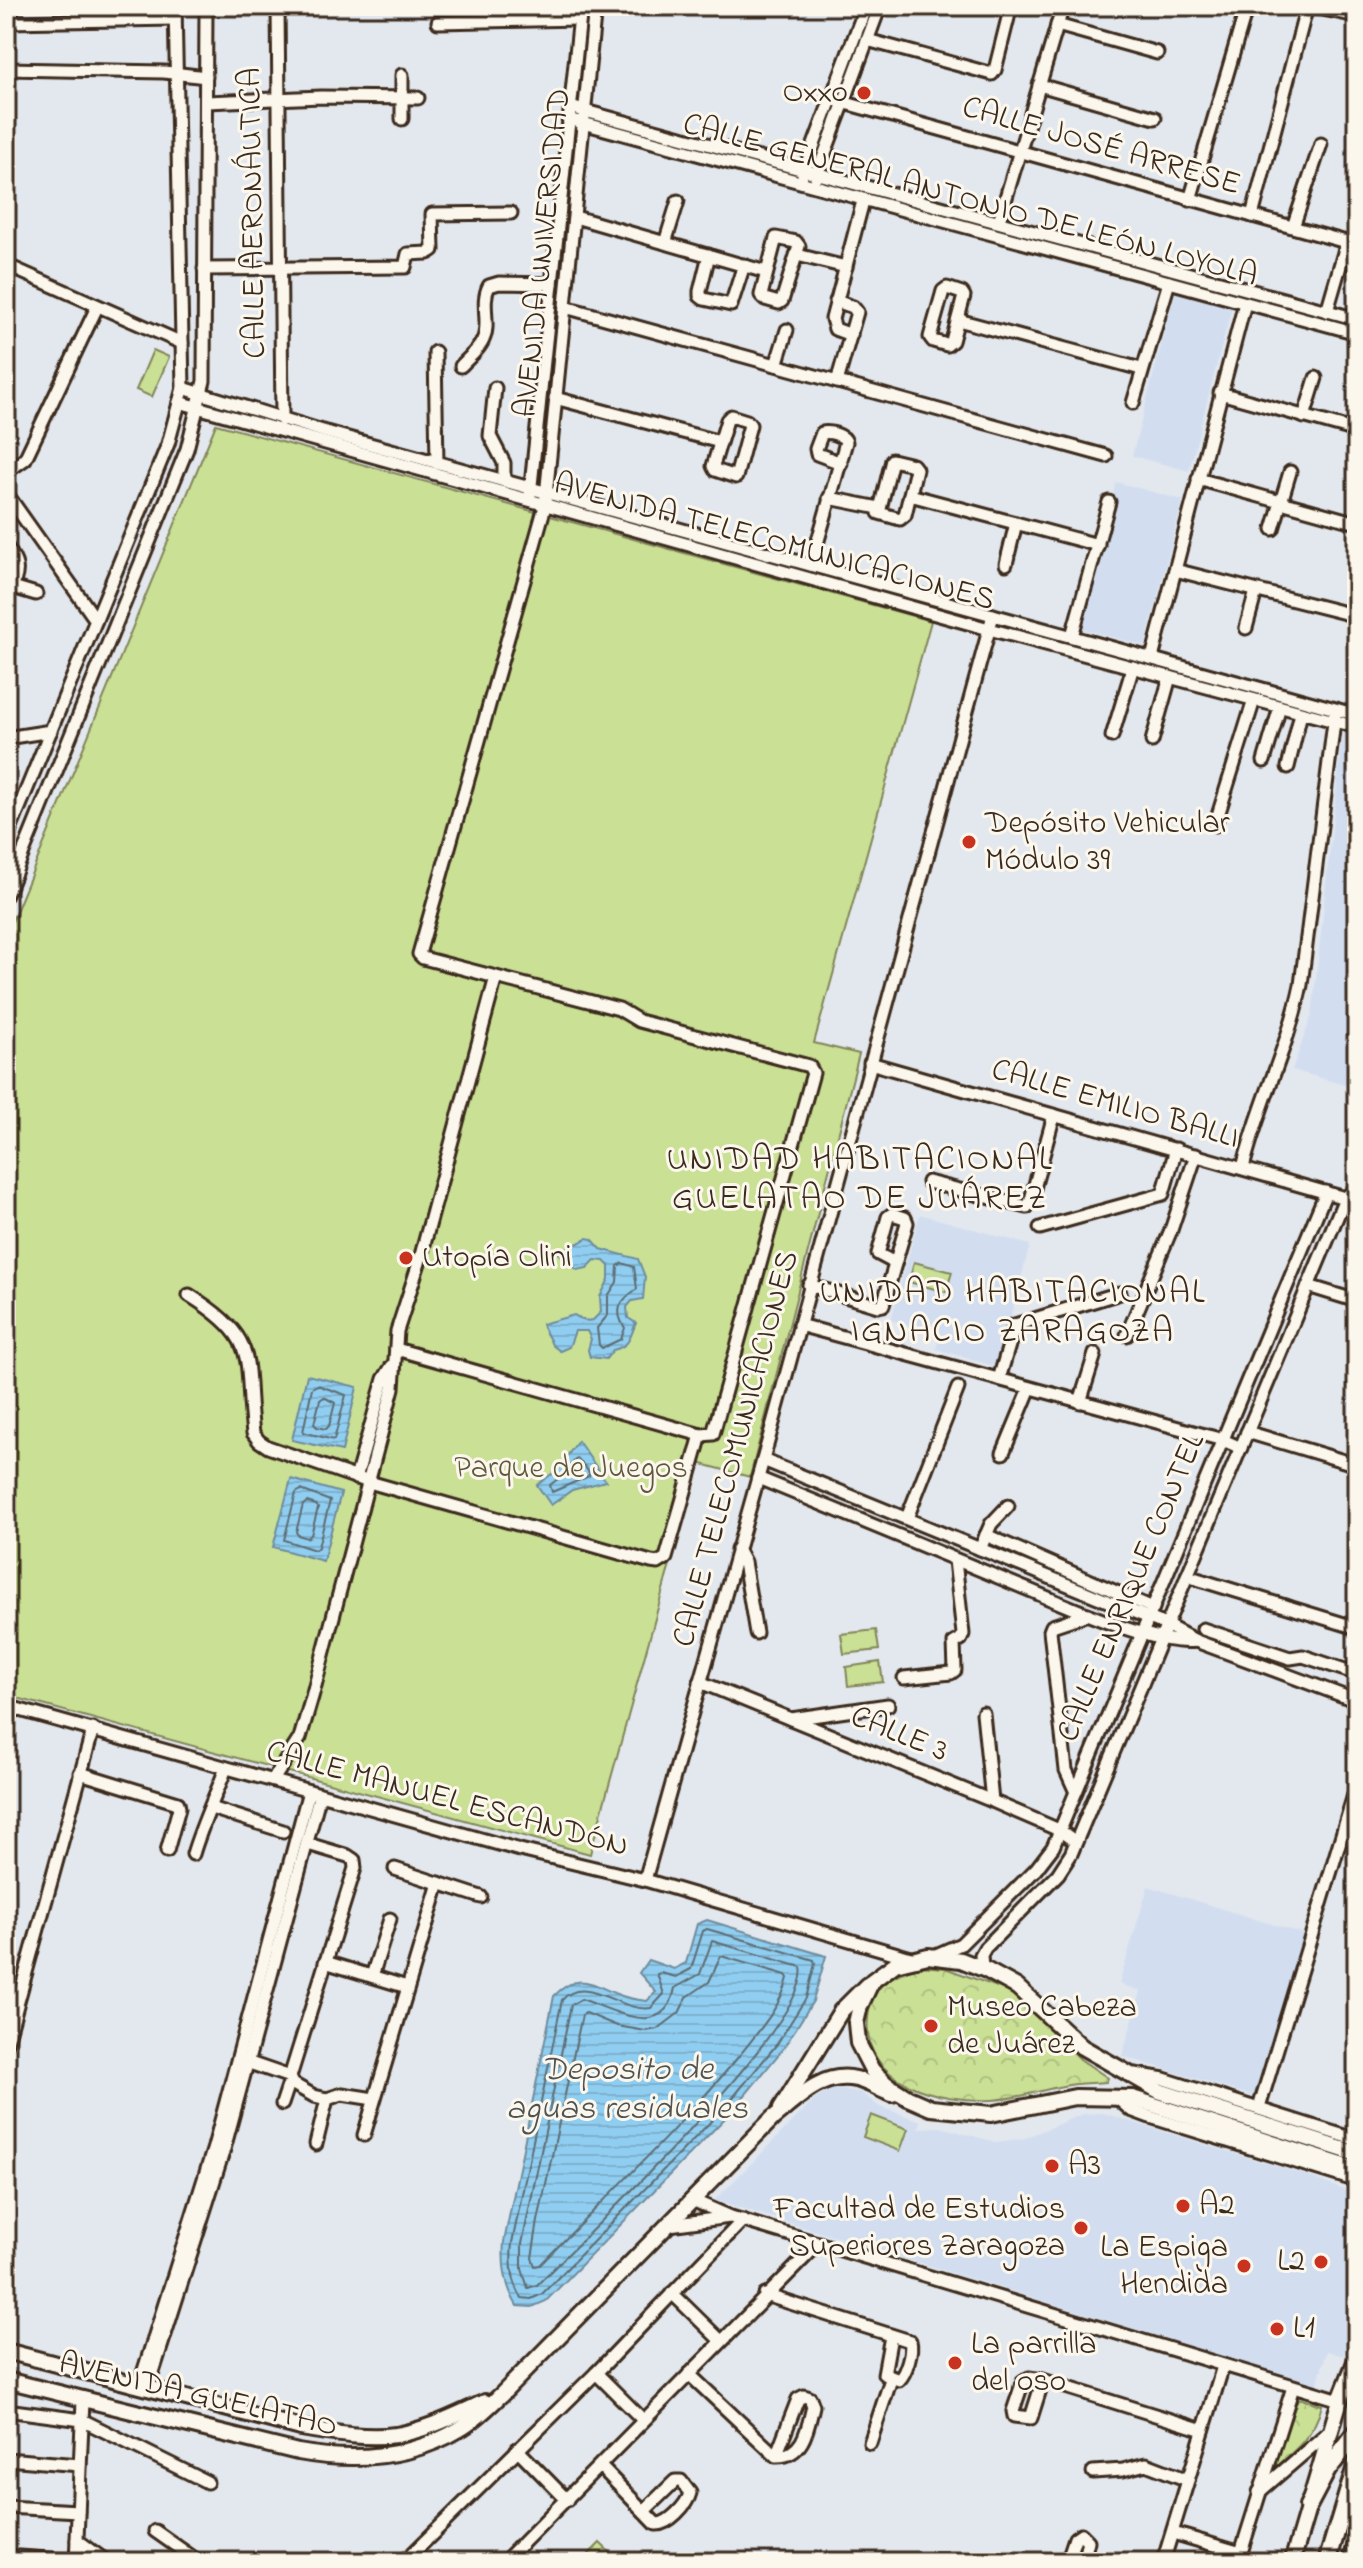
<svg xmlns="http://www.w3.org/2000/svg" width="1363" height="2568" viewBox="0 0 1363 2568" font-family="'Indie Flower',sans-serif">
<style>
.built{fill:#d2def0}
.park{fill:url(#park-crowns);stroke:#82855a;stroke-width:2}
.pitch{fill:#cae095;stroke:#82855a;stroke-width:2}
.water{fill:url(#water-rules);stroke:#6e8c9d;stroke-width:2}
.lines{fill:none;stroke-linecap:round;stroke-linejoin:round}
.shore{stroke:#5d6c72;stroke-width:2}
.minor-casing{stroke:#3b2a1e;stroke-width:17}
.major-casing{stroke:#3b2a1e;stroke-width:20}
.highway-casing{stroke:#3b2a1e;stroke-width:22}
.minor{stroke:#fbf7ec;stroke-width:11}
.major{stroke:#fbf7ec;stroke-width:14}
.highway{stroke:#fbf7ec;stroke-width:16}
.rail{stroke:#3b2a1e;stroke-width:3}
.poi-dot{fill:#c8321e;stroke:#fbf7ec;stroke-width:3}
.labels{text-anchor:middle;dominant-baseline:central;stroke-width:6;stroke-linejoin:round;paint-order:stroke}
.poi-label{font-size:32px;fill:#3b2a1e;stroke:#fbf7ec;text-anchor:start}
.street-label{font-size:32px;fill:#3b2a1e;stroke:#fbf7ec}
.park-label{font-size:32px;fill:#5f583c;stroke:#fbf7ec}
.neighbourhood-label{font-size:34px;letter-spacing:2px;fill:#3b2a1e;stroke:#fbf7ec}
.water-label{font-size:34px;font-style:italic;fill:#505353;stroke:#fbf7ec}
</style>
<defs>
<pattern id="park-crowns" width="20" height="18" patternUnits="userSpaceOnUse" patternTransform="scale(2)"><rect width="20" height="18" fill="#cae095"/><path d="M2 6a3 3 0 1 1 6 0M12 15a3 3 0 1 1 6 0" fill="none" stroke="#aec080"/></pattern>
<pattern id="water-rules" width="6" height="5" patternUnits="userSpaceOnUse" patternTransform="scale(2)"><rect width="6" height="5" fill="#90cef1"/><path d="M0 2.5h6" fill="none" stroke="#7db1ce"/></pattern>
</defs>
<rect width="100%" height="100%" fill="#e3e8ee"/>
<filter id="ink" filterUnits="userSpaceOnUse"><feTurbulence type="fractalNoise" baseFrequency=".0125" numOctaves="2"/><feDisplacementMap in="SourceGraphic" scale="16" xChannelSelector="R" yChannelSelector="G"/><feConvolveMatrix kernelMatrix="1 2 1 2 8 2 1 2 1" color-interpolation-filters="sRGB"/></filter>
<g filter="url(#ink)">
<!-- built -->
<g class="built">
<path d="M1175,292l57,15 -43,164 -57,-15z"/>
<path d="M1116,482l67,18 -38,146 -67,-18z"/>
<path d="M1343,727l14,4v350l-9,5 -56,-16 20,-55z"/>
<path d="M920,1214l110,31 -33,122 -61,-18 4,-15 -49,-14z"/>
<path d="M1148,1886l156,48 -48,163 -134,-41 19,-65 -22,-7z"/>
<path d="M834,2089l26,3 20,15 41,14 -2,7 21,-1 56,15 29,-4 57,-24 21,-1 202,62 52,20v114l-14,47 -16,-5 -10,34 -602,-185 100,-101z"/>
</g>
<!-- park -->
<g class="park">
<path d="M919,1966l26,2 58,21 21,13 56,57 28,19 -2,4c-10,1 -20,1 -30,2 -28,3 -56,15 -84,16 -52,2 -131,-16 -124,-82 3,-32 23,-43 51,-52z"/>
<path d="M1298,2398l24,7c-7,29 -26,45 -48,64z"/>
<path d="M600,2543l20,19h-39z"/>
</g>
<!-- pitch -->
<g class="pitch">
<path d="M153,350l16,7 -17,40 -16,-7z"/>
<path d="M216,424l715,197 -117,422 45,11 -109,423 -52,-14 -108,391 -584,-159v-759z"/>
<path d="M914,1262l38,10 -6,20 -37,-10z"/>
<path d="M876,1630l3,20 -35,4 -3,-20z"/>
<path d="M880,1662l3,20 -35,4 -2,-19z"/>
<path d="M871,2115l37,14 -8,22 -37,-14z"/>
</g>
<!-- water -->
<g class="water">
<path d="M586,1238l6,1 9,10 37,10 7,18 -2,22 -11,2 -5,6 1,11 8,5c-7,16 -6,23 -23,27l-7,9 -16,-2 -2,-7 3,-11 -4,-8h-12l-6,16 -9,4 -8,-6c-3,-10 -9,-13 -10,-21l32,-9 11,6 8,-1 8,-8 -1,-15 9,-18v-13l-5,-5 -9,-1 -8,8 -10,2 -18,-17c9,-8 19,-7 27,-15z"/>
<path d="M307,1375l50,12 -15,64 -50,-11z"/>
<path d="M578,1441l28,40 -34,9 -21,15 -14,-20 20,-15z"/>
<path d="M291,1479l50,14 -18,68 -50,-14z"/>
<path d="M707,1920l119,36 -13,45 -30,48 -51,62 -186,190 -14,6 -15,-1c-12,-21 -15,-40 -13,-64l50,-246c26,-27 39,-10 68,0 8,3 17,4 25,5l9,-9 -17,-19 9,-13 26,9 12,-6 11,-39z"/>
</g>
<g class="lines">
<!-- shore -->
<g class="shore">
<path d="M622,1263l12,4 3,22c-15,10 -25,20 -12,39l-4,11 -19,9 -3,-3 -2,-17 11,-13v-19l9,-14 1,-16z"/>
<path d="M317,1385l29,10 -12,45 -31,-8 9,-44z"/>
<path d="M324,1397l11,6 -6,23 -3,3 -9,-2 -3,-3 6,-24z"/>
<path d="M577,1458l12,14v4l-37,16 -2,-7 13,-10z"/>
<path d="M301,1490l29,11 -12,46 -3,3 -31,-10 12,-47z"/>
<path d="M307,1502l9,3 2,3 -7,27 -4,3 -9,-3 -2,-3 7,-27z"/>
<path d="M707,1929l107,31 1,4 -9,34 -29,46 -51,62 -184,188 -11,5 -9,-1c-11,-17 -12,-36 -10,-55l50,-243c24,-27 58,13 89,8l13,-14 -7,-20 4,-1 15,4 15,-8 12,-38z"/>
<path d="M712,1941l89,26c13,53 -220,273 -264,318l-9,3 -6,-19v-25l49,-239 10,-6c32,10 84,43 94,-11l25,-14z"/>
<path d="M721,1956l65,19 2,3c-7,29 -31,55 -49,78 -61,74 -132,140 -199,209l-5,1 -3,-8 6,-37 44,-206 4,-2 31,13 29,5 12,-2 21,-16 8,-16 22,-15z"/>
</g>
<!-- minor casing -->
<g class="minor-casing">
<g id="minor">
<path d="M278,6l4,414"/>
<path d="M1308,6l49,10"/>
<path d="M6,22l169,-3"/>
<path d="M438,22l141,-3"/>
<path d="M1057,25l100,28"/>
<path d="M867,40l125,34 3,-4 14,-56 -2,-5 -7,-3"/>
<path d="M6,69l158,3 42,5"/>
<path d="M402,75v44"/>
<path d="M1039,85l116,33"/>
<path d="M831,99l526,146"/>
<path d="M207,102l114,-5 97,1"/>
<path d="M570,107l787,212"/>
<path d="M568,119l789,214"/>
<path d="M803,174l63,-168"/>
<path d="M816,177l64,-171"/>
<path d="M1190,200l57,-194"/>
<path d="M1252,216l55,-210"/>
<path d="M575,217l191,55"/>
<path d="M999,221l64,-215"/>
<path d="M1293,227l28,-83"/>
<path d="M776,238l20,4 3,4 -17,55 -3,2 -14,-4 -4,-4z"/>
<path d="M665,243l13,-42"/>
<path d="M709,255l-9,36v5l4,3 27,6 13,-40"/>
<path d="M797,255l49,12"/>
<path d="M6,265l176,78"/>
<path d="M204,269l201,-2 3,-13 20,-1 5,-3 -1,-36 79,-1"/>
<path d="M947,288l15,5 2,3 -12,45 -5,4 -14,-4 -3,-4 13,-46z"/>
<path d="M836,301l17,6 4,5 -20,70"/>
<path d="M565,307l541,149"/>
<path d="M1327,311l20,-69"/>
<path d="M958,320l183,49"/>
<path d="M851,335l-16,-6 -3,-10 31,-118"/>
<path d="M435,352l2,111"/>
<path d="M776,365l11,-35"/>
<path d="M461,366c7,-8 18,-16 22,-26 8,-16 -3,-37 6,-54l10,-3 53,1"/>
<path d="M183,388l143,44 1031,283"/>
<path d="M495,388l-5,48 14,27v18"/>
<path d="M1220,393l137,38"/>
<path d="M555,398l165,44"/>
<path d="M179,402l810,227 368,98"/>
<path d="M1133,403l36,-121"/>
<path d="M731,416l16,5 3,4 -14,52 -21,-7 -2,-4 14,-46z"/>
<path d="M1304,417l12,-39"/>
<path d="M892,460l21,5 3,4 -11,46 -5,4 -21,-6z"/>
<path d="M6,472l19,-13 72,-152"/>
<path d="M1198,479l159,44"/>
<path d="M6,493l90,127"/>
<path d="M530,495l51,-489"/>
<path d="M910,495l188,50"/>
<path d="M829,498l50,10"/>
<path d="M1273,529l17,-57"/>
<path d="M6,546c11,16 14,23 6,41"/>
<path d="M1006,564l10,-41"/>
<path d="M811,565l35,-123c-2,-7 -17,-11 -24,-9l-6,16 1,5 24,9"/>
<path d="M1175,570l182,46"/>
<path d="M6,585l30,9"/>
<path d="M1246,628l10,-37"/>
<path d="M1072,636l37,-134"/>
<path d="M1357,637v10"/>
<path d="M1152,658l93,-355"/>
<path d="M1112,736l21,-69"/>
<path d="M6,738l45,-7"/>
<path d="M1152,741l18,-64"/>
<path d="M1264,761l16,-54"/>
<path d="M1288,767l13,-54"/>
<path d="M1215,825l39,-125"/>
<path d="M6,840l162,-396 15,-56 -8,-382"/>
<path d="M6,895l181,-446 17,-68 2,-375"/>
<path d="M870,1063l475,135"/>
<path d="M1243,1168c15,-62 45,-120 58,-183l34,-271"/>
<path d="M928,1182l99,25 3,-4 24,-88"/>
<path d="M1345,1198l12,-10"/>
<path d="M1040,1228l123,-34 13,-45"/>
<path d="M809,1285l69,21 5,-1 24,-82 -2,-5 -13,-4 -4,3 -10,37 17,9"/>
<path d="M1308,1286l49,15"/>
<path d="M189,1295c74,46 54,64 64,138l6,8 9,6 101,35 282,80 7,1 8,-5 35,-123"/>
<path d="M799,1325l424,115 18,8"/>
<path d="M1127,1335l44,-105 25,-75"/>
<path d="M396,1349l305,86 12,-1 100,-361 -4,-7 -170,-45 -20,-12 -196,-51 -4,-4 126,-448 50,-500"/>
<path d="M999,1379l16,-54 105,-32"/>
<path d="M1080,1402l15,-48"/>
<path d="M1247,1432l110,33"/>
<path d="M1003,1453l27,-65"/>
<path d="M763,1460l403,165 30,16 161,60"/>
<path d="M356,1478l28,-99 8,-13"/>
<path d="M758,1478c86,35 173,71 259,107 43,17 136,62 179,56"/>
<path d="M907,1518l51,-130"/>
<path d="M986,1535l167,73"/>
<path d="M737,1549l7,13 12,71"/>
<path d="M980,1549l11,-25 17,-18"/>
<path d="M1187,1576l170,52"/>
<path d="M1203,1629l87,29 13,-2 54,18"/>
<path d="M904,1678l47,-5 4,-3 -1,-27 7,-4 2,-5 -8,-74"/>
<path d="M700,1682l292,119 67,29 17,12"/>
<path d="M6,1706l514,144 125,30 266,78"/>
<path d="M983,1713l9,88"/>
<path d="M791,1719l97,-14"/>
<path d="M80,1773l98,30 1,5 -12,43"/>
<path d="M273,1780l27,-42 12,-41 81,-309 4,-57 22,-68 77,-286"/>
<path d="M1075,1790l-9,-20 -16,-139 2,-5 36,-12"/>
<path d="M211,1808l72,23"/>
<path d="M193,1854c9,-30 22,-57 33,-86"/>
<path d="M395,1869l86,28"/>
<path d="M645,1880l118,-420 230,-845"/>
<path d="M936,1955l25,-11 75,-75 17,-22 273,-655"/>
<path d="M325,1962l82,25"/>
<path d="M982,1968l-1,-13 4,-7 73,-74 13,-20 274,-656"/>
<path d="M372,1976l18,-57"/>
<path d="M6,2045l87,-316"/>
<path d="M241,2060l49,17"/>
<path d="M1135,2074l29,5 193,61"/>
<path d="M293,2084l21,12 13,3"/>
<path d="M1117,2098l14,12 19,7 207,64"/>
<path d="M282,2104l6,-18 5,-2 -3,-7 65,-209 -1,-8 -6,-4 -40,-12"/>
<path d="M1259,2108l98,-323"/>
<path d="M364,2135l75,-252"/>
<path d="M316,2144l11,-45 15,-5 32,5"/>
<path d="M692,2200l39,17 609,183"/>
<path d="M669,2225l61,-8"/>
<path d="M672,2293l49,48"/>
<path d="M765,2295l145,46c3,10 -4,32 -11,39l-15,-6 7,-38"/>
<path d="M596,2373l47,47"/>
<path d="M689,2374l87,82c28,1 32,-29 37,-50l-3,-8 -6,-2 -6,3 -22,57"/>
<path d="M1043,2380l-12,38 -17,-2 -1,-5 10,-30 6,-3 14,2 160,50"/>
<path d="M139,2386l75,-239 95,-356"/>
<path d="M148,2388l76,-239 96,-355"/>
<path d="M6,2410l76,10 125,62"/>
<path d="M870,2443l21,-64"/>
<path d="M517,2449l50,51"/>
<path d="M6,2459l74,6"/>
<path d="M600,2466l56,58c12,1 31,-19 34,-31l-9,-12h-6l-31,30"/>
<path d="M1093,2472l30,-2 23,-6 42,16"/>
<path d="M1259,2492l72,-62"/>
<path d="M6,2507l72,4"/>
<path d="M155,2531l44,31"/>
<path d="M1173,2533l68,20"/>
<path d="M77,2540l30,22"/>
<path d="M6,2556l70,5"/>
<path d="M76,2562l7,-162"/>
<path d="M404,2562l192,-189 147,-153"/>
<path d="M504,2562l315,-319"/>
<path d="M1067,2562l8,-24 6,-4 7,7 -5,21"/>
<path d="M1163,2562l60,-196"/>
<path d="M1238,2562l55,-175"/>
</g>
</g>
<!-- major casing -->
<g class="major-casing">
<g id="major">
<path d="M781,2108l60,-97 26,-26"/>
<path d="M1357,2154l-198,-63 -77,-44 -65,-60 -31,-17 -25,-10 -33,-4 -33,8 -23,17 -12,25 -4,17 2,20 14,27 14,14 22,14 23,10 60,6 84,-17 57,1 225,72"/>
<path d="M6,2351l295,77c31,5 64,11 95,7 31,-5 60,-20 89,-33"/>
<path d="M6,2380l292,72c56,10 112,7 162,-23 16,-9 30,-24 43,-36l270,-275c24,-19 50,-47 83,-39 13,3 24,11 36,15"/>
<path d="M1292,2562l48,-162 17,-43"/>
</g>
</g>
<!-- highway casing -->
<g class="highway-casing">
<g id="highway">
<path d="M1308,2506l19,-36 30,-38"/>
<path d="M1327,2562l30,-99"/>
</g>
</g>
<!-- minor -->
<use href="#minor" class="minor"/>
<!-- major -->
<use href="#major" class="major"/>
<!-- highway -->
<use href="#highway" class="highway"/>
<!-- rail -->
<path class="rail" d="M1342,2562l15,-53"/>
</g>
</g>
<!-- markers -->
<g class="poi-dot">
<circle cx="864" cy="93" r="8"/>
<circle cx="969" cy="842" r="8"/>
<circle cx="406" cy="1258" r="8"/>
<circle cx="931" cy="2026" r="8"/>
<circle cx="1052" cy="2166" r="8"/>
<circle cx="1183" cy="2206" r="8"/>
<circle cx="1081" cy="2228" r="8"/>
<circle cx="1321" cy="2262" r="8"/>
<circle cx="1244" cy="2266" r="8"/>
<circle cx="1277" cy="2329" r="8"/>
<circle cx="955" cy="2363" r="8"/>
</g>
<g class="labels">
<!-- poi labels -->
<g class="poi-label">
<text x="848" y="93" text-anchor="end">Oxxo</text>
<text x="985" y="824">Depósito Vehicular<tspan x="985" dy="37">Módulo 39</tspan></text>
<text x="422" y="1258">Utopía Olini</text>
<text x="947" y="2008">Museo Cabeza<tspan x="947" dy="37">de Juárez</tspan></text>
<text x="1068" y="2166">A3</text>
<text x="1199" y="2206">A2</text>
<text x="1065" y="2210" text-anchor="end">Facultad de Estudios<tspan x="1065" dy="37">Superiores Zaragoza</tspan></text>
<text x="1228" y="2248" text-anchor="end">La Espiga<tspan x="1228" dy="37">Hendida</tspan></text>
<text x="1305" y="2262" text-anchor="end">L2</text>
<text x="1293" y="2329">L1</text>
<text x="971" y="2345">La parrilla<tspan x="971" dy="37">del oso</tspan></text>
</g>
<!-- street labels -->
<g class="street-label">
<text transform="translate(1101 147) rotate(16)">CALLE JOSÉ ARRESE</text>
<text transform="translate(970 201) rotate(15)">CALLE GENERAL ANTONIO DE LEÓN LOYOLA</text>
<text transform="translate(254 213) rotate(-91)">CALLE AERONÁUTICA</text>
<text transform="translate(544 253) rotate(-84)">AVENIDA UNIVERSIDAD</text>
<text transform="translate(774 543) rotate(15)">AVENIDA TELECOMUNICACIONES</text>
<text transform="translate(1115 1105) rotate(16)">CALLE EMILIO BALLI</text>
<text transform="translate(737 1449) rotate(-75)">CALLE TELECOMUNICACIONES</text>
<text transform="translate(1132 1588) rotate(-67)">CALLE ENRIQUE CONTEL</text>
<text transform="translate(899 1735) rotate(22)">CALLE 3</text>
<text transform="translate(447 1800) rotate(15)">CALLE MANUEL ESCANDÓN</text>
<text transform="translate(198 2396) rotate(13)">AVENIDA GUELATAO</text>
</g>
<!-- park labels -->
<g class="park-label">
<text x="571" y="1469">Parque de Juegos</text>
</g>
<!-- neighbourhood labels -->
<g class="neighbourhood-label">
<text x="860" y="1161">UNIDAD HABITACIONAL<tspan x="860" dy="39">GUELATAO DE JUÁREZ</tspan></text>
<text x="1013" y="1294">UNIDAD HABITACIONAL<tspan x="1013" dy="39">IGNACIO ZARAGOZA</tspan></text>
</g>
<!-- water labels -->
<g class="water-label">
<text x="627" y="2071">Deposito de<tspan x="627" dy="39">aguas residuales</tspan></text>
</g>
</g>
<!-- margin -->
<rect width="1363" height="2568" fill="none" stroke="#fbf7ec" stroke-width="32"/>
<rect x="16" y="16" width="1331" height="2536" fill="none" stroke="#3b2a1e" stroke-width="3" filter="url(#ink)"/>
</svg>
